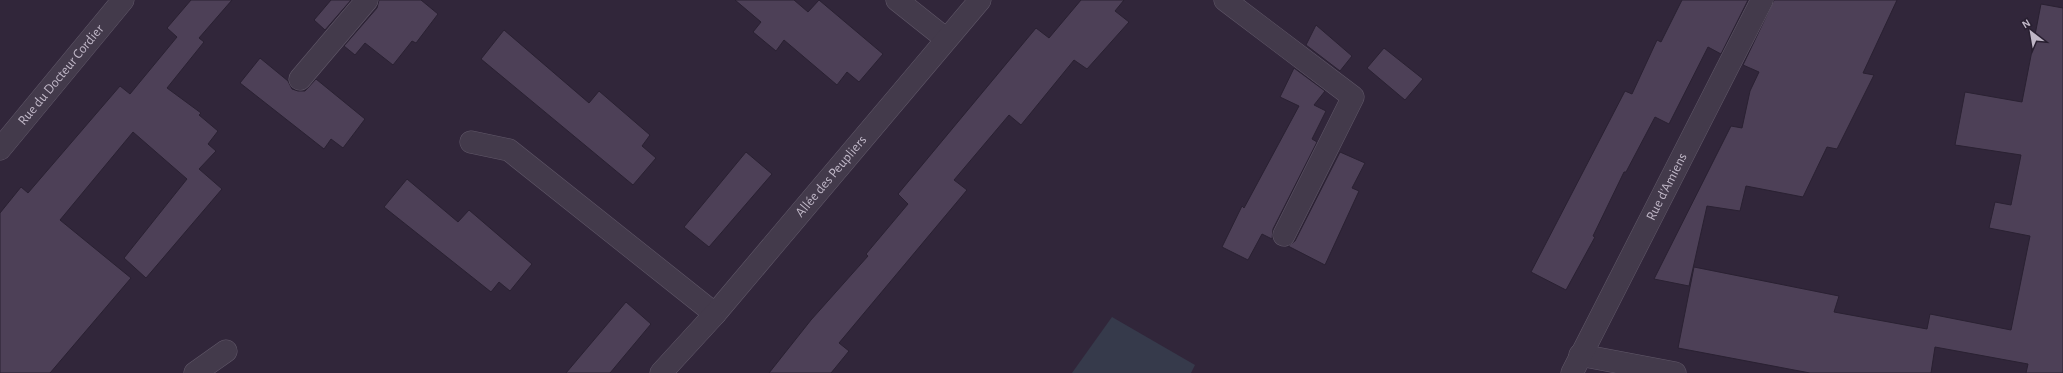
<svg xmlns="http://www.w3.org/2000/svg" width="2063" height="373" viewBox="0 0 2063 373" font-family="'Alegreya Sans',sans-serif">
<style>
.garden{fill:#363a4b}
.building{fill:#4d4057;stroke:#2a2132}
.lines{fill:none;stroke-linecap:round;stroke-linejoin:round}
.minor-casing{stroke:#615869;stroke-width:23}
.tertiary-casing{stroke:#615869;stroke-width:23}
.minor{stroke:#433a4b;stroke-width:22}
.tertiary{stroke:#433a4b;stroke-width:22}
.labels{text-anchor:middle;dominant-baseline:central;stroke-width:3;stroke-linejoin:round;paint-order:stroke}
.street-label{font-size:14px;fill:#bfb6c6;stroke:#281f30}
</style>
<rect width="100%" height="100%" fill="#31263a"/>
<!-- garden -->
<path class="garden" d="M1112,317l83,48 -4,8h-119z"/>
<!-- building -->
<g class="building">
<path d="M191,0h41l-33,38 5,4 -37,46 34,25 -2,2 19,16 -10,13 8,7 -17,18 23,20 -76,89 -22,-20 63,-79 -54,-47 -73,88 71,58 -81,95h-50v-160l21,-26 7,6 92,-107 10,8 47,-57 -10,-9z"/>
<path d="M331,0h20l-26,30 -11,-10z"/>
<path d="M379,0h42l17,14 -22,29 -4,-2 -19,24 -28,-22 -10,12 -11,-9 33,-38z"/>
<path d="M735,0h59l14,12 11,-12 64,54 -24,28 -12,-10 -10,13 -53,-45 -8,11 -23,-19 8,-10z"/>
<path d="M1081,0h43l-9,11 14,11 -42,47 -13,-9 -53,65 -12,-10 -55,65 13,10 -128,153 10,8 -18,22h-62l42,-53 57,-64 -2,-2 42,-50 -10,-10 138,-166 13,10z"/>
<path d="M1682,0h66l-27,54 -13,-7 -39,77 -14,-7 -29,55h-2l-31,64 2,1 -29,53 -35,-18 94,-181 7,3 25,-54 4,2z"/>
<path d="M1774,0h123l-34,73 11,2 -37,74 -10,-2 -24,50 -57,-11 -6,25 -33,-5 -18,80 -35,-7 77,-153 11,2 8,-37 9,-19 -16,-7z"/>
<path d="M2041,4l22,4v365h-37l2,-9 -93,-17 -4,26h-121l-132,-25 16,-81 145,29 -5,16 93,17 3,-15 81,16 19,-94 -41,-8 6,-26 16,3 10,-50 -66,-10 10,-53 57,10z"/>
<path d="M1316,25l36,31 -12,15 -34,-26z"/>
<path d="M504,30l85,73 10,-12 51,44 -8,11 14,12 -23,27 -152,-126z"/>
<path d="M1384,48l39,31 -18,21 -38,-32z"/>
<path d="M260,58l28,23 4,8 6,2h7l11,-12 49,40 -22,29 -12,-9 -7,10 -84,-66z"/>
<path d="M1294,68l31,23 -11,14 12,6 -14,28 5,3 -44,87 -1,10 -10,-5 -14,26 -26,-13 20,-41 2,2 55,-102 -19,-9z"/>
<path d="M746,152l26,22 -63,73 -25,-20z"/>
<path d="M1340,152l25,11 -13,25 7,3 -34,74 -37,-19 7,-5z"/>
<path d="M407,179l51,43 11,-12 63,54 -22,27 -11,-9 -8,10 -107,-85z"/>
<path d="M626,302l25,22 -31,37 -10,12h-44z"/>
</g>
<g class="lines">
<!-- minor casing -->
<g class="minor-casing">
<g id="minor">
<path d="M897,0l49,39"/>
<path d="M1225,0l128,97 -69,138"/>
<path d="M300,79l67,-79"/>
<path d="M471,142l38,8 206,164"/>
<path d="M1580,355l95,18"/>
<path d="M195,373l31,-22"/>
<path id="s1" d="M661,373l54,-59 265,-314"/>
<path id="s2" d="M1572,373l190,-373"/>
</g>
</g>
<!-- tertiary casing -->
<g class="tertiary-casing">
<g id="tertiary">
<path id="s3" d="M0,149l123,-149"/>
</g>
</g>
<!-- minor -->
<use href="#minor" class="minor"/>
<!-- tertiary -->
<use href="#tertiary" class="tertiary"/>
</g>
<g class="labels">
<!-- street labels -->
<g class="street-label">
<text stroke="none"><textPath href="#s3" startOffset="96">Rue du Docteur Cordier</textPath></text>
<text stroke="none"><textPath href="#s1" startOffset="260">Allée des Peupliers</textPath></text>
<text stroke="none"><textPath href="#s2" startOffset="209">Rue d'Amiens</textPath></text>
</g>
</g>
<!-- north arrow -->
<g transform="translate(2031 32) rotate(329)" stroke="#281f30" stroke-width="3" paint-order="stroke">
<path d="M0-3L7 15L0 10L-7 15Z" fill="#bfb6c6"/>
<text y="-6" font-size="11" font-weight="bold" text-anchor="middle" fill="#bfb6c6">N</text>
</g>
</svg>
